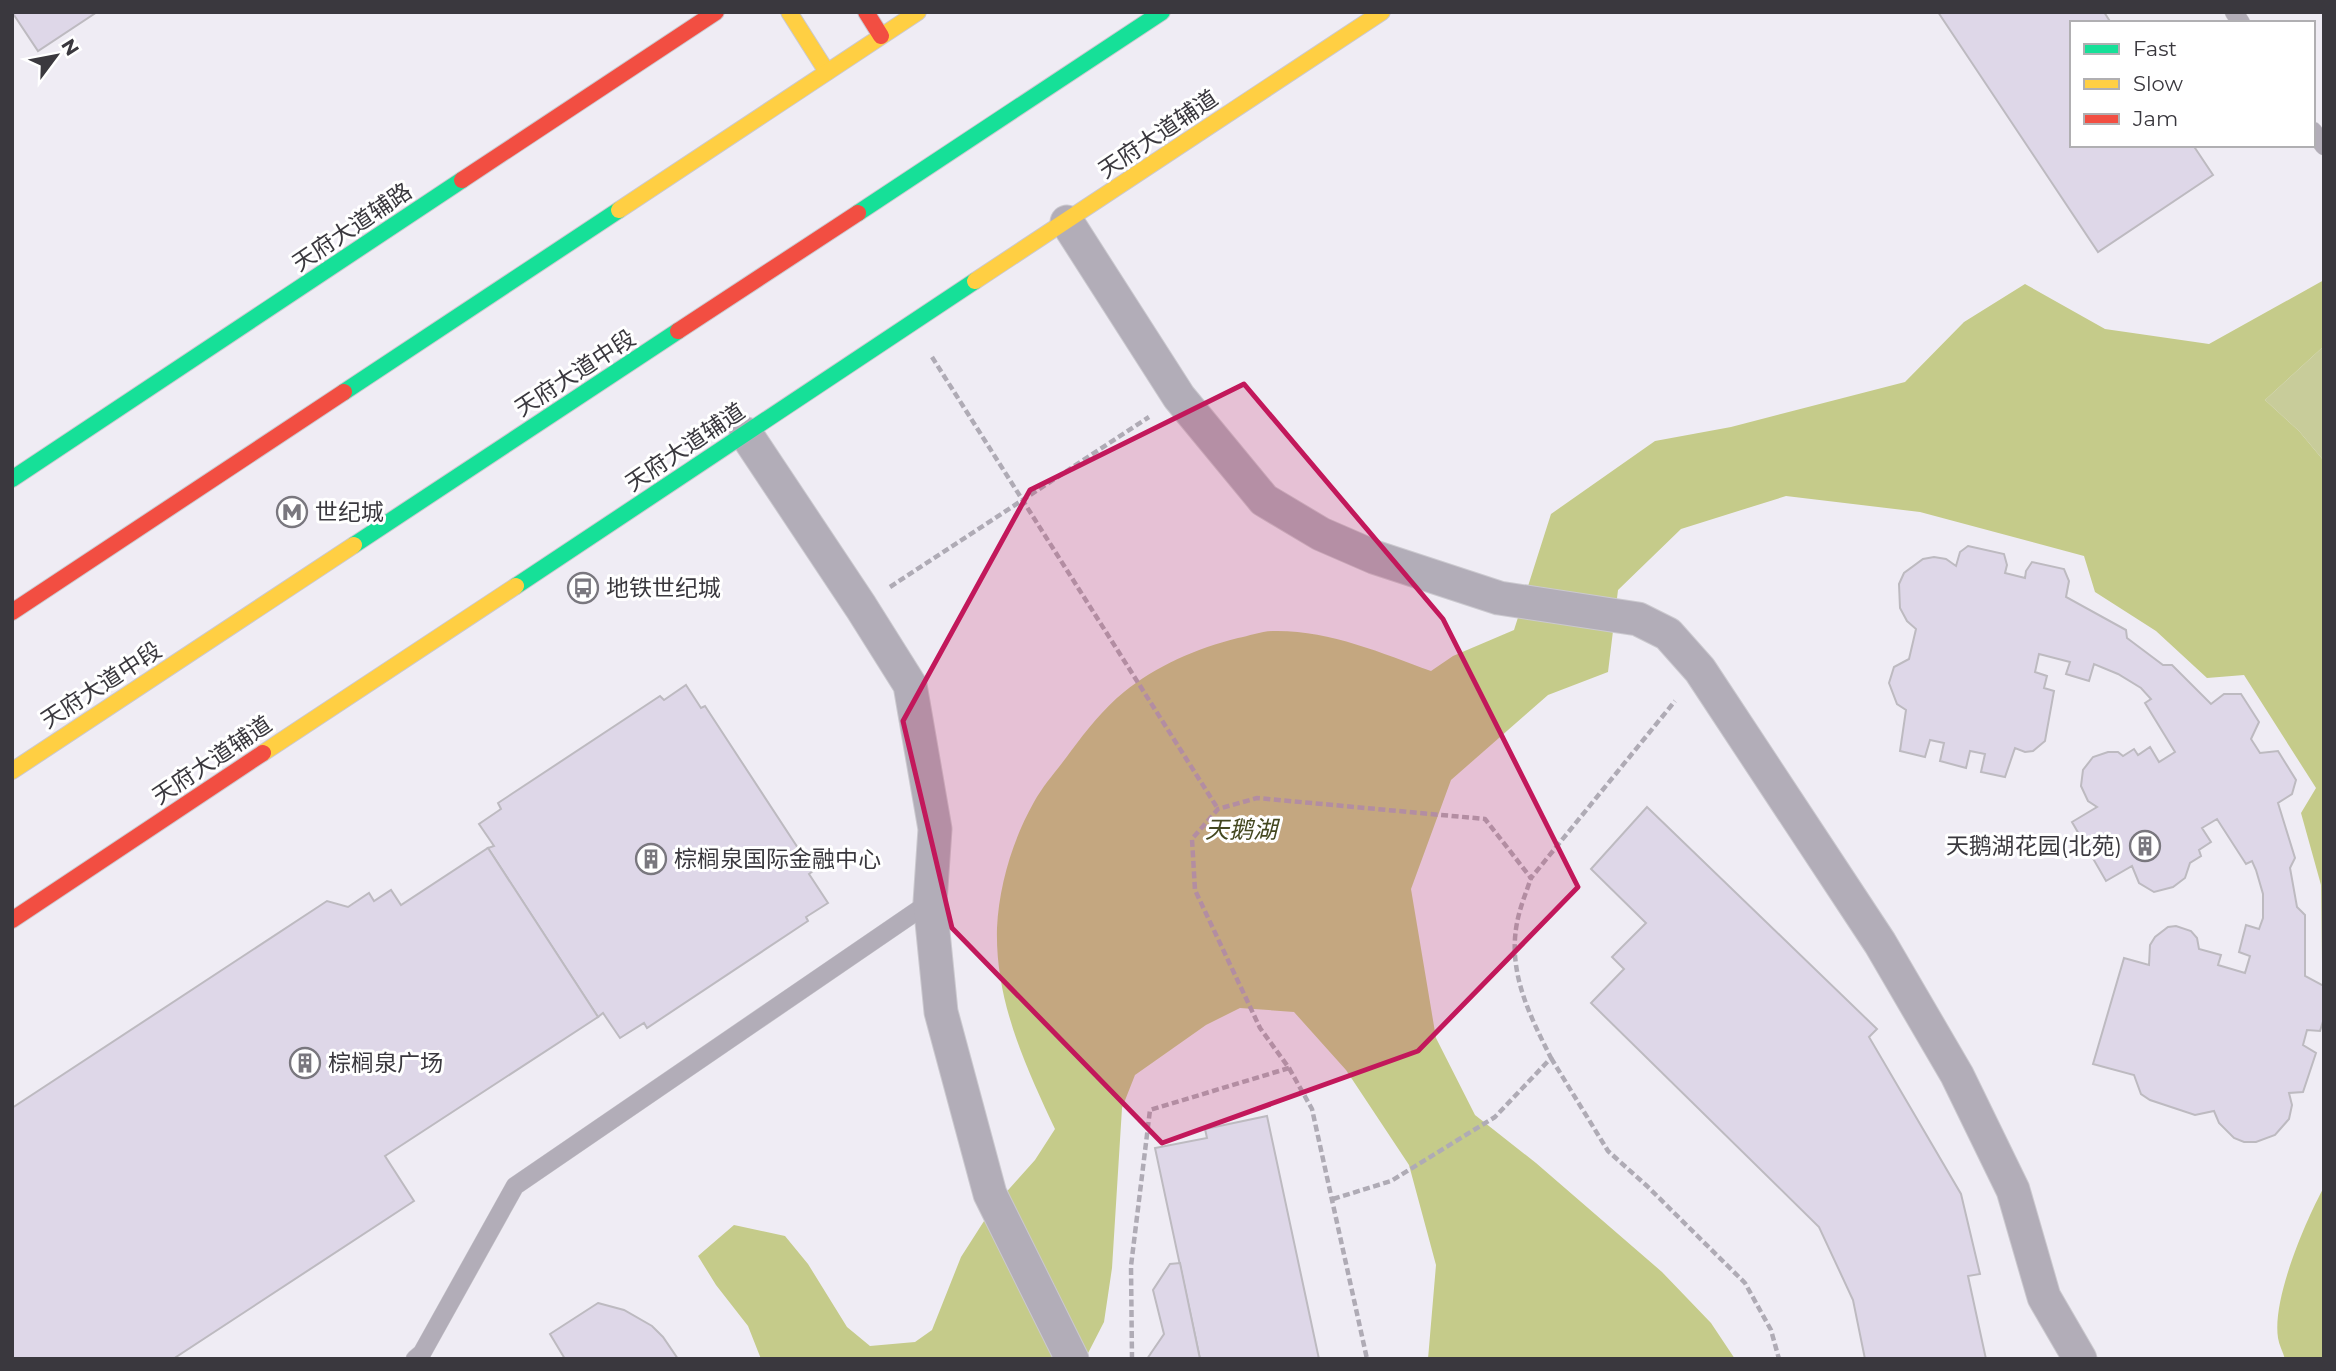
<svg xmlns="http://www.w3.org/2000/svg" width="2336" height="1371" viewBox="0 0 2336 1371" font-family="Montserrat,'Noto Sans SC',sans-serif">
<style>
.forest{fill:#c8cc9a}
.water{fill:#c5cb8a}
.building{fill:#ded7e8;stroke:#bdbac0;stroke-width:2}
.lines{fill:none;stroke-linecap:round;stroke-linejoin:round}
.lane-casing{stroke:#cbc9cf;stroke-width:19}
.street-casing{stroke:#cbc9cf;stroke-width:35}
.fast-casing{stroke:#cbc9cf;stroke-width:18}
.slow-casing{stroke:#cbc9cf;stroke-width:18}
.jam-casing{stroke:#cbc9cf;stroke-width:18}
.path{stroke:#afabb5;stroke-width:4.5;stroke-dasharray:7 3.5;stroke-linecap:butt}
.lane{stroke:#b2adb8;stroke-width:18}
.street{stroke:#b2adb8;stroke-width:33}
.fast{stroke:#16e098;stroke-width:16}
.slow{stroke:#ffcf43;stroke-width:16}
.jam{stroke:#f24e42;stroke-width:16}
.marked{fill:#c2185b;fill-opacity:0.2;stroke:#c2185b;stroke-width:5;stroke-linejoin:round}
.labels{text-anchor:middle;dominant-baseline:central;stroke-width:6;stroke-linejoin:round;paint-order:stroke}
.street-label{font-size:23px;fill:#3a383e;stroke:#fff}
.poi-label{font-size:23px;fill:#3a383e;stroke:#fff;text-anchor:start}
.water-label{font-size:24px;font-style:italic;fill:#444820;stroke:#fff}
</style>
<rect width="100%" height="100%" fill="#efecf4"/>
<!-- forest -->
<path class="forest" d="M2324,346v115l-25,-30 -34,-31z"/>
<!-- water -->
<g class="water">
<path d="M2324,280v66l-59,54 34,31 25,30v504l-2,-1 -1,-79 -20,-72 15,-25 -72,-113 -37,3 -51,-47 -61,-39 -11,-36 -164,-44 -134,-16 -105,33 -63,61 -10,82 -60,23 -97,85 -40,109 25,149 39,77 61,48 126,109 49,51 24,36h-307l8,-94 -27,-100 -63,-95 -52,-58 -54,-4 -34,17 -71,50 -13,33 -10,160 -8,54 -19,37h-324l-13,-33 -32,-41 -18,-29 36,-31 51,11 23,28 39,63 23,19 45,-4 17,-12 29,-73 32,-50 42,-47 20,-31c-30,-64 -60,-128 -58,-201 2,-43 16,-89 37,-126 10,-18 25,-34 37,-51 15,-20 33,-43 53,-59 32,-26 73,-44 114,-54 11,-2 24,-7 36,-7 55,-1 107,22 157,40l22,-15 61,-26 37,-116 104,-73 76,-14 174,-45 59,-60 61,-38 80,45 104,15z"/>
<path d="M2324,1187v172h-39c-2,-7 -6,-14 -7,-21 -6,-39 27,-116 46,-151z"/>
</g>
<!-- building -->
<g class="building">
<path d="M12,12h85l-59,39z"/>
<path d="M1938,12h166l7,11h-39v122h121l20,30 -115,77z"/>
<path d="M1968,546l36,8 3,11 -2,8 20,5 1,-7 6,-9 32,7 5,12 -3,16 60,33 1,8 36,27h9l39,39 13,-10h17l18,28 -8,17 9,14 18,-2 18,29 -4,14 -14,9 17,55 -5,10 7,39 8,8v61l19,10v32l-4,13 -13,-1 -4,15 13,8 -13,39 -14,1 3,12 -3,14 -14,16 -19,7h-12l-10,-4 -15,-15 -5,-12 -19,4 -45,-15 -9,-6 -7,-19 -41,-11 31,-106 25,7 1,-20 5,-8 13,-10 8,-1 15,5 6,7 2,11 22,6 -3,10 27,8 5,-17 -11,-4 7,-27 13,4 4,-11v-24l-7,-24 -4,-9 -6,3 -29,-45 -15,9 9,14 -12,8 2,6 -11,7 -5,15 -12,9 -19,5 -15,-9 -7,-17 -26,15 -34,-59 25,-15 -9,-6 -7,-15 2,-16 10,-13 15,-5h10l5,4 11,-7 4,6 12,-8 9,15 16,-10 -30,-49 6,-4 -10,-11 -23,-14 -24,-10 -5,17 -23,-7 4,-12 -31,-8 -4,18 12,4 -3,12 10,3 -9,50 -12,10 -8,1 -10,-4 -10,29 -24,-5 4,-18 -15,-3 -4,17 -26,-7 4,-18 -14,-3 -5,17 -25,-6 6,-41 -9,-6 -8,-21 5,-16 15,-8 7,-30 -9,-8 -7,-13 -1,-24 5,-11 19,-14 11,-2 12,2 10,7 4,-14z"/>
<path d="M686,685l15,23 4,-2 108,165 -4,3 19,29 -22,14 2,4 -161,107 -3,-5 -24,15 -17,-25 -5,4 -110,-169 6,-2 -15,-22 22,-15 -3,-6 162,-107 4,4z"/>
<path d="M1647,807l230,222 -8,8 92,157 19,80 -12,2 18,83h-121l-12,-59 -34,-73 -228,-224 33,-34 -12,-12 34,-34 -55,-54z"/>
<path d="M488,848l110,169 -213,139 29,45 -241,158h-161v-251l315,-207 21,6 21,-14 5,8 17,-11 10,15z"/>
<path d="M1267,1116l52,243h-119l-45,-211 52,-10 -2,-9z"/>
<path d="M1180,1263l20,96h-53l17,-25 -11,-44 17,-26z"/>
<path d="M598,1303l26,7 28,16 11,11 15,22h-113l-15,-25z"/>
</g>
<g class="lines">
<!-- lane casing -->
<g class="lane-casing">
<g id="lane">
<path d="M2234,12l7,11"/>
<path d="M2313,131l11,15"/>
<path d="M415,1359l7,-6 93,-167 415,-284"/>
</g>
</g>
<!-- street casing -->
<g class="street-casing">
<g id="street">
<path d="M1067,222l112,175 85,103 57,34 53,23 125,41 139,21 30,15 32,36 180,273 77,132 56,115 31,107 36,62"/>
<path d="M746,434l115,173 49,78 25,144 -5,73 11,110 49,182 82,165"/>
</g>
</g>
<!-- fast casing -->
<g class="fast-casing">
<g id="fast">
<path d="M858,213l304,-201"/>
<path d="M344,392l275,-182"/>
<path d="M12,479l450,-299"/>
<path d="M354,545l324,-214"/>
<path d="M516,586l459,-305"/>
</g>
</g>
<!-- slow casing -->
<g class="slow-casing">
<g id="slow">
<path d="M789,12l38,60"/>
<path d="M619,210l299,-198"/>
<path d="M975,281l407,-269"/>
<path d="M263,753l253,-167"/>
<path d="M12,771l342,-226"/>
</g>
</g>
<!-- jam casing -->
<g class="jam-casing">
<g id="jam">
<path d="M866,12l15,24"/>
<path d="M462,180l254,-168"/>
<path d="M678,331l180,-118"/>
<path d="M12,612l332,-220"/>
<path d="M12,920l251,-167"/>
</g>
</g>
<!-- path -->
<g class="path">
<path d="M932,357l286,452"/>
<path d="M890,587l259,-170"/>
<path d="M1551,1058l57,93 39,35 98,97 26,47 8,29"/>
<path d="M1289,1068l23,41 55,250"/>
<path d="M1333,1199l58,-18 104,-64 56,-59c-23,-46 -46,-91 -32,-144 3,-12 8,-24 12,-36"/>
<path d="M1132,1359l-1,-93 19,-156 139,-42 -29,-40 -65,-138 -3,-51 26,-30 39,-11 228,21 46,59 144,-177"/>
</g>
<!-- lane -->
<use href="#lane" class="lane"/>
<!-- street -->
<use href="#street" class="street"/>
<!-- fast -->
<use href="#fast" class="fast"/>
<!-- slow -->
<use href="#slow" class="slow"/>
<!-- jam -->
<use href="#jam" class="jam"/>
</g>
<!-- marked area -->
<path class="marked" d="M1244,384l199,235 135,268 -160,164 -256,92 -210,-215 -49,-207 127,-231z"/>
<!-- icons -->
<defs>
<g id="metro-ring" transform="scale(1.575)"><circle r="9.5" fill="#fff" stroke="#79777e" stroke-width="1.5"/><path d="M-5.5 5V-5H-3L0 0L3-5H5.5V5H3V-.5L0 4L-3-.5V5Z" fill="#79777e"/></g>
<g id="bus-ring" transform="scale(1.575)"><circle r="9.5" fill="#fff" stroke="#79777e" stroke-width="1.5"/><path d="M-5-6H5V4H4V6H2V4H-2V6H-4V4H-5ZM-3.5-4V0h7V-4ZM-3.5 1.2v1.5H-2V1.2ZM2 1.2v1.5H3.5V1.2Z" fill="#79777e"/></g>
<g id="building-ring" transform="scale(1.575)"><circle r="9.5" fill="#fff" stroke="#79777e" stroke-width="1.5"/><path d="M-4-6H4V6H1V3H-1V6H-4ZM-2.5-4.3h1.7v1.8h-1.7ZM.8-4.3h1.7v1.8H.8ZM-2.5-1h1.7V.8h-1.7ZM.8-1h1.7V.8H.8Z" fill="#79777e"/></g>
</defs>
<g fill-rule="evenodd">
<use href="#metro-ring" x="292" y="512"/>
<use href="#bus-ring" x="583" y="588"/>
<use href="#building-ring" x="2145" y="846"/>
<use href="#building-ring" x="651" y="859"/>
<use href="#building-ring" x="305" y="1063"/>
</g>
<g class="labels">
<!-- street labels -->
<g class="street-label">
<text transform="translate(1158 134) rotate(-34)">天府大道辅道</text>
<text transform="translate(352 227) rotate(-34)">天府大道辅路</text>
<text transform="translate(575 373) rotate(-33)">天府大道中段</text>
<text transform="translate(685 447) rotate(-34)">天府大道辅道</text>
<text transform="translate(101 685) rotate(-33)">天府大道中段</text>
<text transform="translate(212 760) rotate(-34)">天府大道辅道</text>
</g>
<!-- poi labels -->
<g class="poi-label">
<text x="315" y="512">世纪城</text>
<text x="606" y="588">地铁世纪城</text>
<text x="2122" y="846" text-anchor="end">天鹅湖花园(北苑)</text>
<text x="674" y="859">棕榈泉国际金融中心</text>
<text x="328" y="1063">棕榈泉广场</text>
</g>
<!-- water labels -->
<g class="water-label">
<text x="1241" y="829">天鹅湖</text>
</g>
</g>
<!-- border -->
<rect width="2336" height="1371" fill="none" stroke="#3a383e" stroke-width="28"/>
<!-- legend -->
<rect x="2070" y="21" width="245" height="126" fill="#ffffff" stroke="#b0afb2" stroke-width="2"/>
<rect x="2084" y="44" width="35" height="10" fill="#16e098" stroke="#b0afb2" stroke-width="2"/>
<text x="2133" y="56" font-size="21" fill="#3a383e">Fast</text>
<rect x="2084" y="79" width="35" height="10" fill="#ffcf43" stroke="#b0afb2" stroke-width="2"/>
<text x="2133" y="91" font-size="21" fill="#3a383e">Slow</text>
<rect x="2084" y="114" width="35" height="10" fill="#f24e42" stroke="#b0afb2" stroke-width="2"/>
<text x="2133" y="126" font-size="21" fill="#3a383e">Jam</text>
<!-- north arrow -->
<g transform="translate(56 56) rotate(58)" stroke="#ffffff" stroke-width="5" paint-order="stroke">
<path d="M0-5L12 26L0 18L-12 26Z" fill="#3a383e"/>
<text y="-10" font-size="19" font-weight="bold" text-anchor="middle" fill="#3a383e">N</text>
</g>
</svg>
